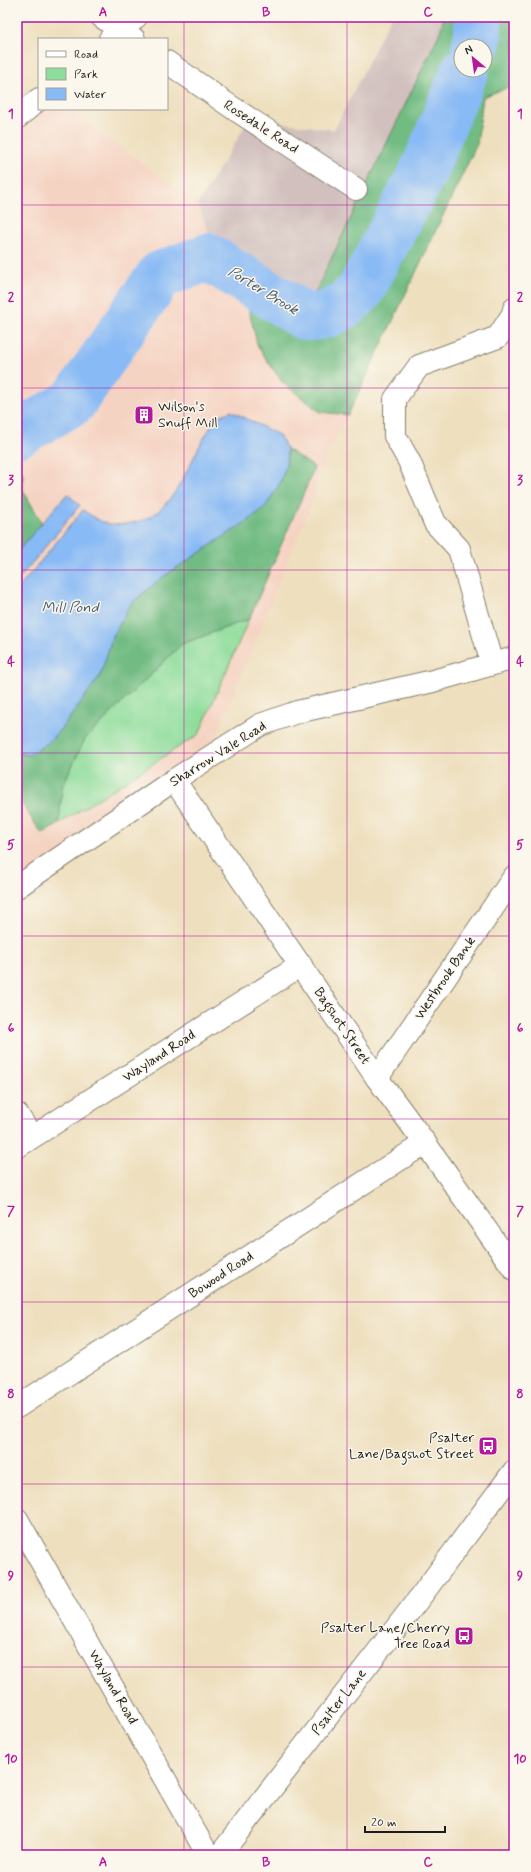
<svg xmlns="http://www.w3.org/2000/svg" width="531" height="1872" viewBox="0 0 531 1872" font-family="Mynerve,sans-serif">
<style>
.built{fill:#f5d3c2}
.industrial{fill:#d1c0bd}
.green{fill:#8edd9b;stroke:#557c5c}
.forest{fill:#72bc83;stroke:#476c50;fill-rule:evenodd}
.water{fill:#88baf5;stroke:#526b88}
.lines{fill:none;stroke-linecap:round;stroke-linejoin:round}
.river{stroke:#88baf5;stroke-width:48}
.minor-casing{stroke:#857e6d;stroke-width:24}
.minor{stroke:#fff;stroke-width:22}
.grid{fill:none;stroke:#b5179e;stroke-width:1;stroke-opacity:0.55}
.labels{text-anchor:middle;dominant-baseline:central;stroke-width:3;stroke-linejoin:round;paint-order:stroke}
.street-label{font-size:14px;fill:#1c1c1c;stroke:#fbf7ec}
.poi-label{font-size:14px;fill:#1c1c1c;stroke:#fbf7ec;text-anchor:end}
.water-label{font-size:15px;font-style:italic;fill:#475b73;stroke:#fbf7ec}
.neatline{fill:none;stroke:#b5179e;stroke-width:1.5}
.grid-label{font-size:13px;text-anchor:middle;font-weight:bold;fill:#b5179e}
</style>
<rect width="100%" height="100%" fill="#fbf7ec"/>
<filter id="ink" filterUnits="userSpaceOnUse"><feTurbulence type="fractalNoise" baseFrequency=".025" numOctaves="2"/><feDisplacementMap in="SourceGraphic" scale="8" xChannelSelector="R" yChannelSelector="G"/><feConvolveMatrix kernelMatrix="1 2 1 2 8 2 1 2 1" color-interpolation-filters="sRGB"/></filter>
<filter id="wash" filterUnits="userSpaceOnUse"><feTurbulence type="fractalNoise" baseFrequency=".012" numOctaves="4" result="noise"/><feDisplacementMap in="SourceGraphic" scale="16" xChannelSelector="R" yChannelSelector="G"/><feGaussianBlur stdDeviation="0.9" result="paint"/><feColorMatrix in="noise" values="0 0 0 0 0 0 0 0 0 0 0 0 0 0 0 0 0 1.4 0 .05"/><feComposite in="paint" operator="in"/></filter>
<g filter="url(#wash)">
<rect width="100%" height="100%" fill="#eedfbe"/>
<!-- built -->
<path class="built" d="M45,109h23l130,95 18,48 33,59 9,36 24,35 38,30 28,3 -23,43 -12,41 -103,253 -193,138v-751z"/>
<!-- industrial -->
<path class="industrial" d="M391,17h53l-4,15 -131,273 -93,-53 -18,-48 52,-86 84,12z"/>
<!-- green -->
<path class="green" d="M249,619l-50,115 -140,90 3,-37 23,-48 97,-95z"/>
<!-- forest -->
<g class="forest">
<path d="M444,17h70v68l-31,12 -6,47 -129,271 -28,-3 -38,-30 -24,-35 -9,-36 -33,-59 93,53 131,-273zM461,46h24v24h-24z"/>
<path d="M287,449l27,18 -2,7 -63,145 -67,25 -97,95 -23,48 -3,37 -17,10 -25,-37v-44l12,2 19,-12 17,-19 35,-48 12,-38 18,-33 30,-26 89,-59 17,-14 14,-23 6,-17z"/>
<path d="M17,464l6,10v16l19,33 -25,29z"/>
</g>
<!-- water -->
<g class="water">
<path d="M203,245l-2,22 -24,10h-7l-6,5 -31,49 -16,-8 36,-58c13,-14 32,-16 50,-20z"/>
<path d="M95,355l20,10 -2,4 -5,-3 -13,18 -14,-8z"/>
<path d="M69,382l23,12 -14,16 -30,17 -6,-5z"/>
<path d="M231,411l48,24 8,14 -1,17 -6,17 -14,23 -17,14 -89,59 -30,26 -18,33 -12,38 -35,48 -17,19 -19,12 -12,-2v-163l66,-80c19,13 24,17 48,13 45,-6 56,-61 78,-93 2,-4 5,-9 8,-12 3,-3 10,-5 14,-7z"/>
<path d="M67,494l13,11 -63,76v-29z"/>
</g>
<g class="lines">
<!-- river -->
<g class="river">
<path d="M475,46l3,-8v-21"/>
<path d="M17,434l56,-32 87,-127 48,-18 98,60c24,0 38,-9 54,-26l65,-123 40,-98"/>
</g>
</g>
</g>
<g filter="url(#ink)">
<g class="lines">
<!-- minor casing -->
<g class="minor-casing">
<g id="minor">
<path d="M102,17l32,22"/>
<path d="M110,39l26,-22"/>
<path d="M167,62l60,42 129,85"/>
<path d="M17,118l22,-19"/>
<path d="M492,664l-33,-115 -24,-26 -26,-62 -14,-25v-37l24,-33 79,-29 15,-23 1,-5"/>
<path d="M174,780l203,298 48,65 89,126"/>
<path d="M17,887l157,-107 86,-55 37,-13 136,-31 81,-23"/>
<path d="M377,1078l137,-201"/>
<path d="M17,1114l15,23"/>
<path d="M17,1147l284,-182"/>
<path d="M17,1407l408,-264"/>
<path d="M17,1519l191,336"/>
<path d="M220,1855l201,-259 93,-125"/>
</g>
</g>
<!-- minor -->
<use href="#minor" class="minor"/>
</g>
</g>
<!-- grid -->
<path class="grid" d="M184,17v1838M347,17v1838M17,205h497M17,388h497M17,570h497M17,753h497M17,936h497M17,1119h497M17,1302h497M17,1484h497M17,1667h497"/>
<!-- icons -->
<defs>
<g id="building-square" transform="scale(1)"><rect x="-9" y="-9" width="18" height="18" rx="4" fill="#b5179e" stroke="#fbf7ec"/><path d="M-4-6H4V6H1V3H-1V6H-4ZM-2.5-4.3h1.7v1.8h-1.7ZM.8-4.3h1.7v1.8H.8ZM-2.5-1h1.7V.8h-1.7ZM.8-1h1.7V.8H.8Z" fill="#fff"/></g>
<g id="bus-square" transform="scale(1)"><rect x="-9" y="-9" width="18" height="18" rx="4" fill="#b5179e" stroke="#fbf7ec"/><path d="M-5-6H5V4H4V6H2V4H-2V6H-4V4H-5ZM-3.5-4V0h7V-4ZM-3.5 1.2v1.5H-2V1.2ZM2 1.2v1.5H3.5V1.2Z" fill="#fff"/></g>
</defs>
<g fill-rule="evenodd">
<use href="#building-square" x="144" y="415"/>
<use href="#bus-square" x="488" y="1446"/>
<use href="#bus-square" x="464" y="1636"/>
</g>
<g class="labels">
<!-- street labels -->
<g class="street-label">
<text transform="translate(261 127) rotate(33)">Rosedale Road</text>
<text transform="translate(218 754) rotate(-32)">Sharrow Vale Road</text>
<text transform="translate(445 978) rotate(-56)">Westbrook Bank</text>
<text transform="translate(342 1026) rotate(56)">Bagshot Street</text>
<text transform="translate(159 1056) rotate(-33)">Wayland Road</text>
<text transform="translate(221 1275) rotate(-33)">Bowood Road</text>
<text transform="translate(113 1687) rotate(60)">Wayland Road</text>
<text transform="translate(339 1702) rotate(-52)">Psalter Lane</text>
</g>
<!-- poi labels -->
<g class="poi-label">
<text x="158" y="407" text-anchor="start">Wilson's<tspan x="158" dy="16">Snuff Mill</tspan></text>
<text x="474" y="1438">Psalter<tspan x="474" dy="16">Lane/Bagshot Street</tspan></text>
<text x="450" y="1628">Psalter Lane/Cherry<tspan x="450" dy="16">Tree Road</tspan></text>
</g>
<!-- water labels -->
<g class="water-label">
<text transform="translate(263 291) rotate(31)">Porter Brook</text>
<text x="70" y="608">Mill Pond</text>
</g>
</g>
<!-- margin -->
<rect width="531" height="1872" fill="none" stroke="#fbf7ec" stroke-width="44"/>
<!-- legend -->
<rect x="38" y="38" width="130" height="72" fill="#fbf7ec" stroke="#a29f99"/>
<rect x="46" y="51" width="20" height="6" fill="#ffffff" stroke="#a29f99"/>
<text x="74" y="58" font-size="12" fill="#1c1c1c">Road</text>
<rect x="46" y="68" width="20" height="12" fill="#8edd9b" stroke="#a29f99"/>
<text x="74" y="78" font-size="12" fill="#1c1c1c">Park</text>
<rect x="46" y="88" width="20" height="12" fill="#88baf5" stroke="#a29f99"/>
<text x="74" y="98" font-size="12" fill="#1c1c1c">Water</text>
<!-- north arrow -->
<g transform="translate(473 58) rotate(331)"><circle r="19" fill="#fbf7ec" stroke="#a29f99"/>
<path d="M0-3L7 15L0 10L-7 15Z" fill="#b5179e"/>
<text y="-6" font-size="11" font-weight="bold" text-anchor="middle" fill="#1c1c1c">N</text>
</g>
<!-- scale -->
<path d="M365 1826v6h80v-6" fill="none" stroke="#1c1c1c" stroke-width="2"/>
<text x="371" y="1826" font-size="12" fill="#1c1c1c" stroke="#fbf7ec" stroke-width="3" paint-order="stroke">20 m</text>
<rect x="22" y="22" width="487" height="1828" class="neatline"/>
<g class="grid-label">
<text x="103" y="16">A</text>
<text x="266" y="16">B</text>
<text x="428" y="16">C</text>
<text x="11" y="118">1</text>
<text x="520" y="118">1</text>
<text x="11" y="301">2</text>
<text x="520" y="301">2</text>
<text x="11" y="484">3</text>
<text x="520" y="484">3</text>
<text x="11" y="666">4</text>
<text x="520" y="666">4</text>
<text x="11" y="849">5</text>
<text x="520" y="849">5</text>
<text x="11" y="1032">6</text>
<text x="520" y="1032">6</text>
<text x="11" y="1215">7</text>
<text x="520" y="1215">7</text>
<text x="11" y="1398">8</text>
<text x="520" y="1398">8</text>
<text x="11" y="1580">9</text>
<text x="520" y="1580">9</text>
<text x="11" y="1763">10</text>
<text x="520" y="1763">10</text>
<text x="103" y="1866">A</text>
<text x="266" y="1866">B</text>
<text x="428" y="1866">C</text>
</g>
</svg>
